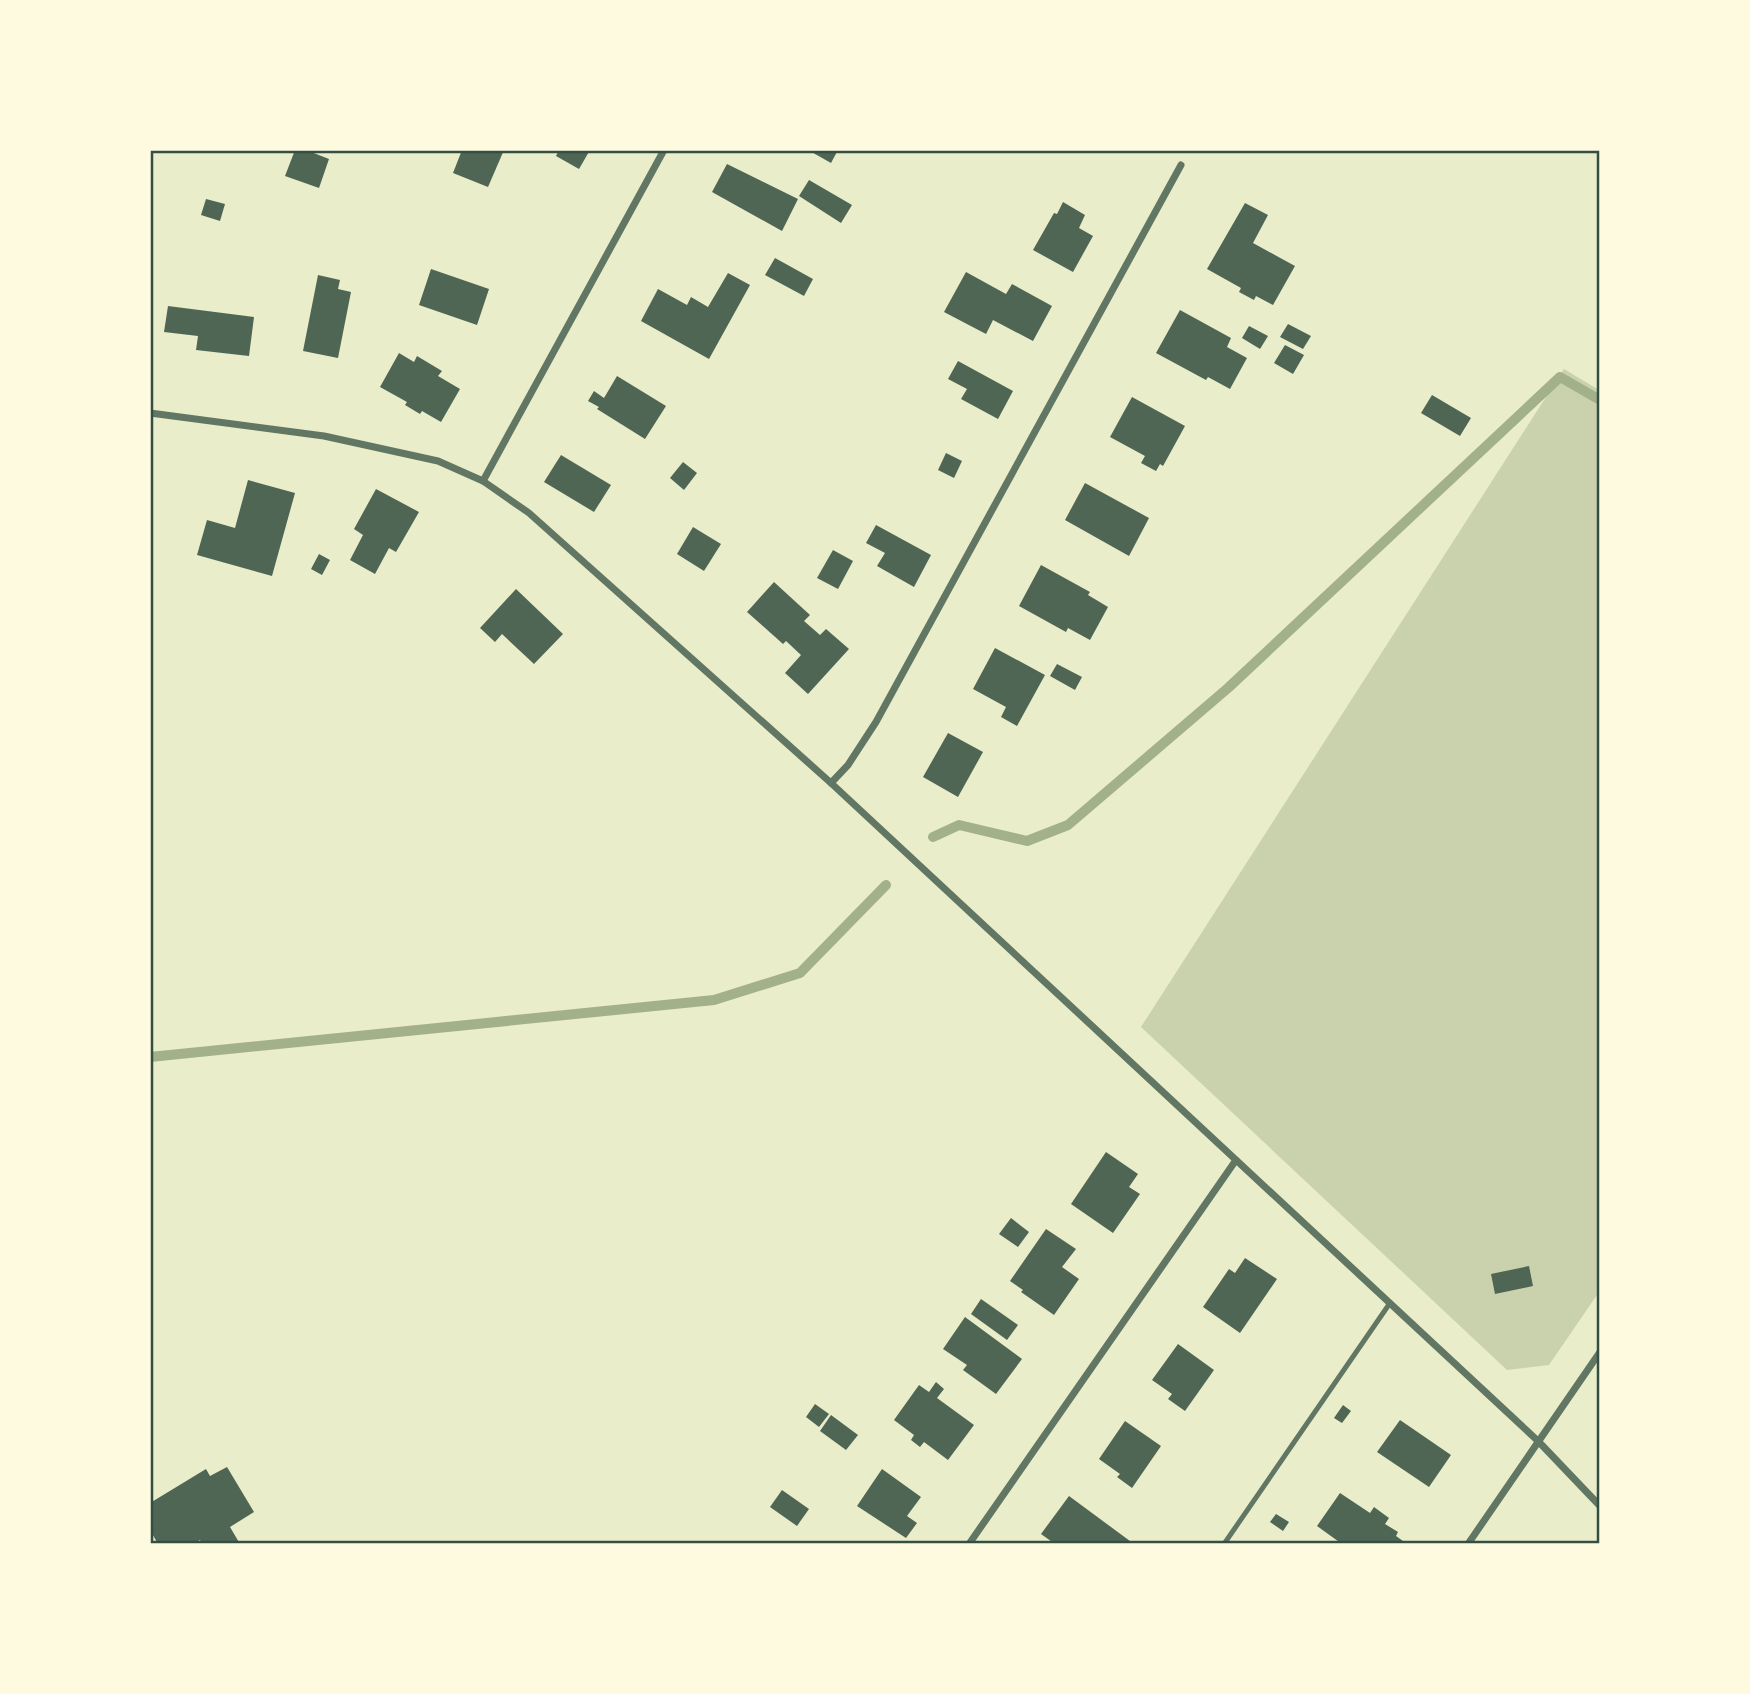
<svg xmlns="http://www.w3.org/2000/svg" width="1750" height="1694" viewBox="0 0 1750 1694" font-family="'Source Serif 4',serif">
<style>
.green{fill:#cad2ad}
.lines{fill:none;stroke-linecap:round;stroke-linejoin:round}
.stream{stroke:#a3b18a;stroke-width:10}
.building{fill:#4f6655}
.service{stroke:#617663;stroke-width:5}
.minor{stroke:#617663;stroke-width:7}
.neatline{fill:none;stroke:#344e41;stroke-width:2.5}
</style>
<rect width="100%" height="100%" fill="#e9edc9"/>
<!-- green -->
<path class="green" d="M1564,369l35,21v902l-50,73 -42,5 -366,-343z"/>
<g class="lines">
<!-- stream -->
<g class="stream">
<path d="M933,837l26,-12 68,16 41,-16 160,-137 332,-311 40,23"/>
<path d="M150,1057l564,-57 86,-27 86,-88"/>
</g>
</g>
<!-- building -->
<g class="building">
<path d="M295,150h11l23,9 -10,29 -34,-12z"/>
<path d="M462,150h42l-16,37 -35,-14z"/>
<path d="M559,150h31l-11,19 -23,-13z"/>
<path d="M808,150h30l-7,13z"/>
<path d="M727,164l71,35 -16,32 -70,-39z"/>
<path d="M809,180l43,25 -11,18 -42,-27z"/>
<path d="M206,199l19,5 -5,17 -19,-6z"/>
<path d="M1063,202l22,13 -6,13 14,8 -20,36 -40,-22 21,-37 3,1z"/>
<path d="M1245,203l23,12 -15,28 42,23 -22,39 -17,-9 -2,4 -15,-8 2,-4 -34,-19z"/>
<path d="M775,258l38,21 -9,17 -39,-21z"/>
<path d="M431,269l58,20 -12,36 -58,-20z"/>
<path d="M966,272l40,22 6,-10 40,22 -19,35 -40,-21 -7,14 -42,-22z"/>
<path d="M728,273l22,12 -41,74 -68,-38 17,-32 29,16 4,-8 17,10z"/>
<path d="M318,275l22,5 -2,9 13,3 -13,66 -35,-7z"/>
<path d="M168,306l86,11 -5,39 -53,-6 2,-14 -34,-4z"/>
<path d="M1180,310l51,28 -4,9 20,11 -17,31 -22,-12 -2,3 -50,-27z"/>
<path d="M1288,324l23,12 -8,13 -23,-12z"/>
<path d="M1249,326l19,10 -8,13 -18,-11z"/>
<path d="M1285,345l19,10 -11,19 -19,-11z"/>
<path d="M399,353l15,9 3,-6 25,15 -4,5 22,13 -19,33 -19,-11 -2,3 -15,-9 2,-3 -27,-15z"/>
<path d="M958,361l55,30 -15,28 -37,-20 6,-10 -19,-10z"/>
<path d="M617,376l49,30 -21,33 -48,-30 2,-2 -11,-6 6,-10 10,7z"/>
<path d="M1432,395l39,23 -11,18 -39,-23z"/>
<path d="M1132,397l53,29 -22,40 -3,-2 -4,7 -15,-8 4,-7 -35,-19z"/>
<path d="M946,453l16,8 -8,17 -16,-8z"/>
<path d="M561,455l50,30 -17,27 -50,-30z"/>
<path d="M683,462l14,11 -13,17 -14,-12z"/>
<path d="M248,480l47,13 -23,83 -75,-21 10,-35 28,8z"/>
<path d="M1085,483l64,35 -20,38 -64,-36z"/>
<path d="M376,489l43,23 -23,40 -7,-4 -14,26 -25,-14 13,-25 -9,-6z"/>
<path d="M876,525l55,30 -17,32 -37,-21 8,-13 -19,-10z"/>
<path d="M693,527l28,17 -17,27 -27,-17z"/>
<path d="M833,550l20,11 -15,28 -21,-11z"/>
<path d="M319,554l11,6 -8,15 -11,-6z"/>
<path d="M1041,565l49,27 -2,3 20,12 -18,33 -22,-12 -2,4 -47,-26z"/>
<path d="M774,582l36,33 -6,6 16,14 6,-6 23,20 -41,45 -23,-21 16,-18 -15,-14 -3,3 -36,-32z"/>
<path d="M516,589l47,45 -29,30 -32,-30 -7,8 -15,-14z"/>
<path d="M995,648l50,27 -28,51 -16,-9 5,-10 -33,-18z"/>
<path d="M1057,664l25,13 -7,13 -25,-14z"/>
<path d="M948,733l35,19 -25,45 -35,-20z"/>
<path d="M1106,1152l32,22 -9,13 11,7 -27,39 -42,-29z"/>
<path d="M1011,1218l18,14 -11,15 -19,-13z"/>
<path d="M1046,1229l30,20 -14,18 17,12 -25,36 -33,-23 2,-2 -13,-9z"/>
<path d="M1245,1258l32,21 -37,54 -37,-26 26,-38 6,4z"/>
<path d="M1529,1266l4,20 -38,8 -4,-20z"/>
<path d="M981,1299l37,26 -11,15 -36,-26z"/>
<path d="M965,1317l57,42 -26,35 -33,-24 4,-5 -24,-16z"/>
<path d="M1178,1344l36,26 -29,41 -17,-12 4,-5 -20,-14z"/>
<path d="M936,1382l8,7 -7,9 37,27 -26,35 -24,-18 -4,5 -9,-7 3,-5 -20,-15 25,-35 10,7z"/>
<path d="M815,1404l14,10 -10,13 -13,-10z"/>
<path d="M1343,1405l8,6 -9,12 -8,-5z"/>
<path d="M831,1415l27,20 -12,15 -26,-19z"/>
<path d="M1400,1420l51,35 -22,32 -52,-35z"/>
<path d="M1125,1421l36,25 -29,42 -15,-11 3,-3 -21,-15z"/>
<path d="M227,1467l27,45 -24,15 10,17h-38l-2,-4 -7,4h-35l-8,-14v-27l56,-34 4,7z"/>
<path d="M882,1469l39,28 -14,19 10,7 -11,15 -49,-32z"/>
<path d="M782,1490l27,19 -12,17 -27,-19z"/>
<path d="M1340,1493l30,20 4,-6 15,11 -4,6 13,8 -2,4 7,5 -1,3h-60l-25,-18z"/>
<path d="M1069,1496l65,48h-79l-14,-10z"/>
<path d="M1276,1514l13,8 -6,9 -13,-9z"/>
</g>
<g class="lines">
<!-- service -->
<path class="service" d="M1224,1544l166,-241"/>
<!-- minor -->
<g class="minor">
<path d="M150,413l174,23 114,25 45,20 46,32 302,270 707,658 62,65"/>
<path d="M483,481l181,-331"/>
<path d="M831,783l17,-18 28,-43 305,-557"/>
<path d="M969,1544l267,-384"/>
<path d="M1468,1544l132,-192"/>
</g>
</g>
<!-- border -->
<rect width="1750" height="1694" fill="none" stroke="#fefae0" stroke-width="304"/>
<rect x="152" y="152" width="1446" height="1390" class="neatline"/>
</svg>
